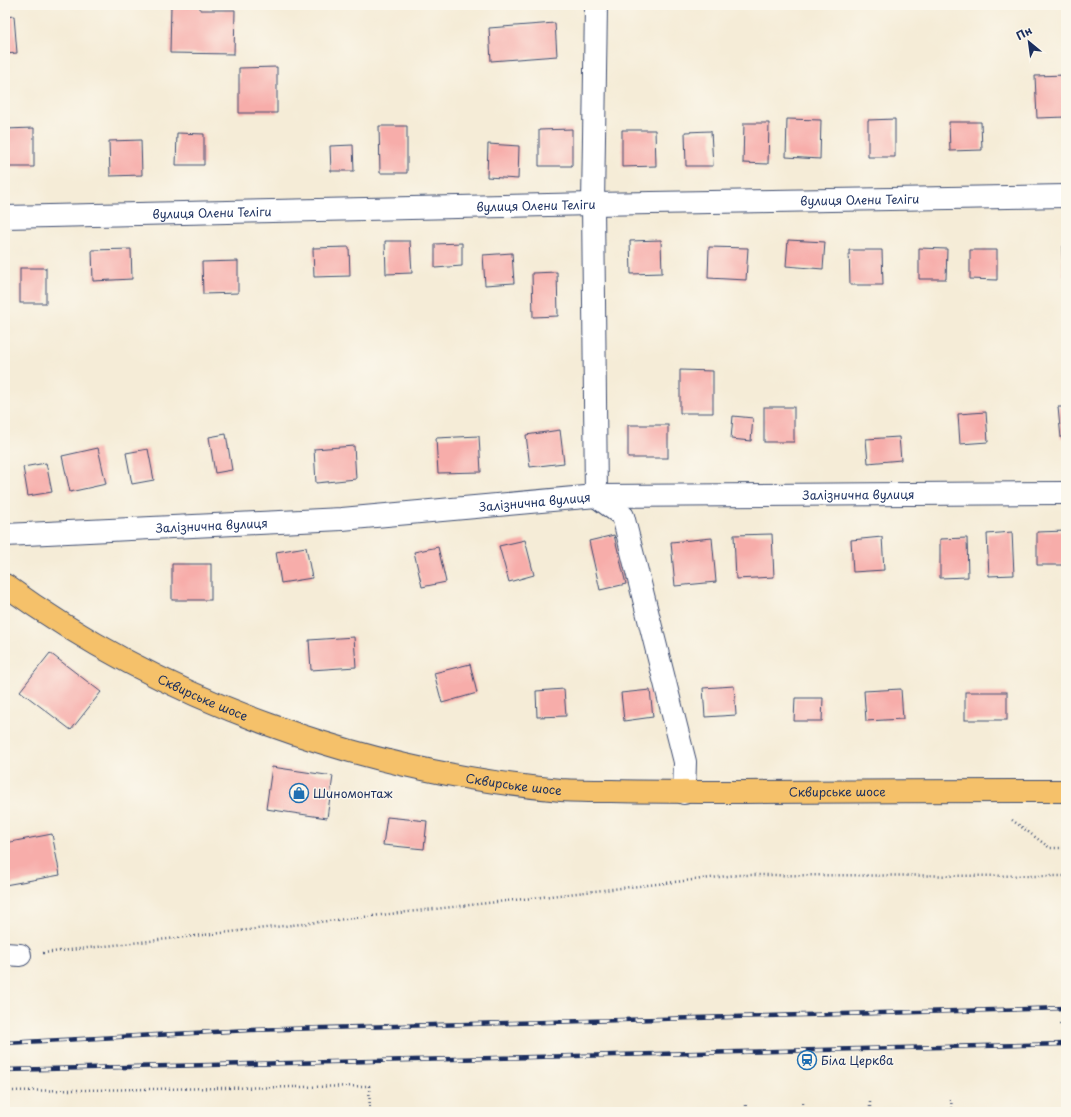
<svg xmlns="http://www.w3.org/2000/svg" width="1071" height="1117" viewBox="0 0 1071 1117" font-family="'Playpen Sans',sans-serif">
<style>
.building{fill:#f7adaa}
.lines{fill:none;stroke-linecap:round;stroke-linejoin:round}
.minor-casing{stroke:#3c4b70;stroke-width:24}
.major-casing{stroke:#3c4b70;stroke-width:24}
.path{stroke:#3c4b70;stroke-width:2.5;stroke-dasharray:1 3;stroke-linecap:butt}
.minor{stroke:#fff;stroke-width:22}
.major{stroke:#f5c16b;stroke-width:22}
.rail-casing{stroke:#1b2f5e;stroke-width:4.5}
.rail{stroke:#fbf7ec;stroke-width:3;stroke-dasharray:9;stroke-linecap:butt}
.labels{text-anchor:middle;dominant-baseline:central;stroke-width:3;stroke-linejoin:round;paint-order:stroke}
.street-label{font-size:12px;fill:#1b2f5e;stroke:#fbf7ec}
.poi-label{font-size:12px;fill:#1b2f5e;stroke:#fbf7ec;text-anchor:start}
</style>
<rect width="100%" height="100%" fill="#fbf7ec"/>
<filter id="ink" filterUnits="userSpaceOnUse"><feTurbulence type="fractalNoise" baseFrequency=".025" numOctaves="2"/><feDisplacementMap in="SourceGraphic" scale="8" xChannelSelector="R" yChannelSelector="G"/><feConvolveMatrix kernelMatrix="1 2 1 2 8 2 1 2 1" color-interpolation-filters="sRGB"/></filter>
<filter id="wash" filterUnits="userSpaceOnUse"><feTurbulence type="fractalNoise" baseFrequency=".012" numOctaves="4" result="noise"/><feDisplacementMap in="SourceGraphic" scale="16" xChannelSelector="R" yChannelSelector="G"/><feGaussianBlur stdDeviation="0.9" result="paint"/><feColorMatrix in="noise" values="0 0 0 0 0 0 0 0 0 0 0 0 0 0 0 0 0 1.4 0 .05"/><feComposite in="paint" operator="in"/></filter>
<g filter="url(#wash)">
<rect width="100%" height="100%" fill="#f5ecd7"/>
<g id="blocks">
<!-- building -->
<g class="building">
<path d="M171,5h29v5h35l-1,44 -64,-1z"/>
<path d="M14,16l3,37 -12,1v-37z"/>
<path d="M555,23l2,33 -66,5 -2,-33z"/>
<path d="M277,67v46h-38v-45z"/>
<path d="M1066,75v42l-29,1 -2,-42z"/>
<path d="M787,119l34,1 -1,39 -34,-2z"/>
<path d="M895,119v38h-27v-37z"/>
<path d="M949,122h32l1,28 -32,1z"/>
<path d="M744,123h25l-1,41 -25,-1z"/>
<path d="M379,126h28v47h-27z"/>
<path d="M34,128v39h-29v-38z"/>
<path d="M572,129v37h-33v-36z"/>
<path d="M622,130h33l1,36 -34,1z"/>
<path d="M711,131l2,35h-27l-1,-34z"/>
<path d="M177,133l27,1v31h-28z"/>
<path d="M141,140l1,35 -32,1 -1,-35z"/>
<path d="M488,144l31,2 -1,33 -31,-2z"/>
<path d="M353,145l1,26h-23l-1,-25z"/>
<path d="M661,240l1,33 -31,1 -1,-33z"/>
<path d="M788,240l37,2 -2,27 -37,-3z"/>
<path d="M385,241h25l2,32 -26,1z"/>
<path d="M462,243v23l-27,2v-24z"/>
<path d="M1066,246v29h-3l-1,-28z"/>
<path d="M349,247l1,29 -36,1 -1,-29z"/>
<path d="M709,247l39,1 -2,32 -38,-2z"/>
<path d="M919,248l28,1 -1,30h-27z"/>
<path d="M131,249l1,30 -39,2 -1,-31z"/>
<path d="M849,250h33l1,35h-33z"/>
<path d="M970,250h27v30l-27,-1z"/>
<path d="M512,253l2,30 -29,2 -2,-30z"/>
<path d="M238,261v32l-35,1 -1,-32z"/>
<rect x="20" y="268" width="26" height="35"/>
<path d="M557,272l1,44 -25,1 -1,-44z"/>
<path d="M680,370l33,1v42h-33z"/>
<rect x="764" y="407" width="30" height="35"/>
<path d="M1058,407h8v30l-5,1z"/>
<path d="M986,412l2,30 -28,2 -2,-30z"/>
<path d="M733,416l20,2 -2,23 -20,-2z"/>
<rect x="628" y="425" width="40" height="33"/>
<path d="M560,430l4,33 -34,4 -4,-32z"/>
<path d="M226,434l6,36 -17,3 -6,-36z"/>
<path d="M479,436l2,36 -43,1 -2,-35z"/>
<path d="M899,437l2,23 -33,3 -2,-24z"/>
<path d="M354,446l2,33 -40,4 -2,-34z"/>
<path d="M98,448l8,36 -36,8 -8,-36z"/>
<path d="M148,449l6,31 -22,4 -6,-31z"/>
<path d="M46,463l6,29 -24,4 -5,-29z"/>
<path d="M1066,531v34h-29v-33z"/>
<path d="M1012,532l2,43 -25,1 -2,-42z"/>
<path d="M772,534l2,43 -38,2 -2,-44z"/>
<path d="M614,535l12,49 -26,6 -11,-49z"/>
<path d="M882,537l2,33 -31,2 -2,-32z"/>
<path d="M712,538l4,44 -41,4 -4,-44z"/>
<path d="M967,538l1,39 -28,1v-39z"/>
<path d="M525,540l9,35 -25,7 -10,-36z"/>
<path d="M306,547l6,31 -31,5 -5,-31z"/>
<path d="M438,547l8,35 -24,5 -8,-35z"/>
<rect x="172" y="564" width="39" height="36"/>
<path d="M354,637l2,30 -45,3 -2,-30z"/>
<path d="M50,653l51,39 -30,38 -51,-39z"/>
<path d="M470,664l7,29 -35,10 -8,-30z"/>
<path d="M734,686l2,29 -31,2 -2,-29z"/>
<path d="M564,689l2,27 -29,1 -1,-26z"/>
<path d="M901,689l2,30 -37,2 -2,-30z"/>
<path d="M650,690l3,27 -29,4 -3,-28z"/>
<rect x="965" y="692" width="42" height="28"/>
<path d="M795,698h28l-1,23h-28z"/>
<path d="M272,767l61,9 -6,42 -61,-9z"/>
<path d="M387,817l40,4 -3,28 -41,-4z"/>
<path d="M52,834l8,41 -55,10v-42z"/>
</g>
</g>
</g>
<g filter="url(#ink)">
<use href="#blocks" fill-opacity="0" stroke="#3c4b70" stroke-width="1"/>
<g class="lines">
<!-- minor casing -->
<g class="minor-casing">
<g id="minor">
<path d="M596,5l-3,199 3,292 27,20 62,246 -1,31"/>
<path id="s1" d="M5,217l588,-13 473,-8"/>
<path id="s2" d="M5,535l337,-16 254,-23 470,-3"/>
<path d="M5,954l15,1"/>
</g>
</g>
<!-- major casing -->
<g class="major-casing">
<g id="major">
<path id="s3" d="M5,585c161,117 358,187 556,205 16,1 33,1 50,1 44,1 89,1 133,1 107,-1 215,-1 322,-1"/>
</g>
</g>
<!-- path -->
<g class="path">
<path d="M1012,820l38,28h16"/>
<path d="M43,953l694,-78 329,1"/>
<path d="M1059,1024h7"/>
<path d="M5,1091l364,-5 1,26"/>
<path d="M951,1099l1,13"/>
<path d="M870,1102v10"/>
<path d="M803,1103v9"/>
<path d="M746,1105v7"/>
<path d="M661,1108v4"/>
<path d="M613,1109v3"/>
</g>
<!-- minor -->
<use href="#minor" class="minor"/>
<!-- major -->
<use href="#major" class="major"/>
<!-- rail casing -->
<g class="rail-casing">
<g id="rail">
<path d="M5,1043l245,-13 816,-22"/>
<path d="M5,1070l1061,-26"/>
</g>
</g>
<!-- rail -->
<use href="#rail" class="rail"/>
</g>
</g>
<!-- icons -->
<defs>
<g id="shop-ring" transform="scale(1)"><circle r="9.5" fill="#fbf7ec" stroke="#1f6fb2" stroke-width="1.5"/><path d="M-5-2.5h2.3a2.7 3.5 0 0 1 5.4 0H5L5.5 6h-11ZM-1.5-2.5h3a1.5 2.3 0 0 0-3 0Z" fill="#1f6fb2"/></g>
<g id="station-ring" transform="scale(1)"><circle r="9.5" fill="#fbf7ec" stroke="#1f6fb2" stroke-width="1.5"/><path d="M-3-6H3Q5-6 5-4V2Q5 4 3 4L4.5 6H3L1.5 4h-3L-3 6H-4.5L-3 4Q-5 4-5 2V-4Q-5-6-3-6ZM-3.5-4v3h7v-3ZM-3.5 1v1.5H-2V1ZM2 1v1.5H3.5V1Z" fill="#1f6fb2"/></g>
</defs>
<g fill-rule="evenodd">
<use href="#shop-ring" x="299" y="793"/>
<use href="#station-ring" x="807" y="1060"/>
</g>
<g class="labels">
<!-- street labels -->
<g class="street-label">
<text stroke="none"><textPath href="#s1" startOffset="855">вулиця Олени Теліги</textPath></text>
<text stroke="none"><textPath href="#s1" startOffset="531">вулиця Олени Теліги</textPath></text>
<text stroke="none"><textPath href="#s1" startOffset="207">вулиця Олени Теліги</textPath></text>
<text stroke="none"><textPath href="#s2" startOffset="855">Залізнична вулиця</textPath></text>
<text stroke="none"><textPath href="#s2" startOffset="531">Залізнична вулиця</textPath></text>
<text stroke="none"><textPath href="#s2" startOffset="207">Залізнична вулиця</textPath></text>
<text stroke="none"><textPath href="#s3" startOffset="228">Сквирське шосе</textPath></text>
<text stroke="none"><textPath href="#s3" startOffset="552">Сквирське шосе</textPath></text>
<text stroke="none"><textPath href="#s3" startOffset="876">Сквирське шосе</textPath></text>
</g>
<!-- poi labels -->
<g class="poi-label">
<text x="313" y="793">Шиномонтаж</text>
<text x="821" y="1060">Біла Церква</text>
</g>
</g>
<!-- margin -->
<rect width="1071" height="1117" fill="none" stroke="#fbf7ec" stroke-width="20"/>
<!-- north arrow -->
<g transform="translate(1029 42) rotate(331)" stroke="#fbf7ec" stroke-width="3" paint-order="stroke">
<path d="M0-3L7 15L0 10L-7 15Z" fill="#1b2f5e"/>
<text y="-6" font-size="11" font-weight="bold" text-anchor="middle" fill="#1b2f5e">Пн</text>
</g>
</svg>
